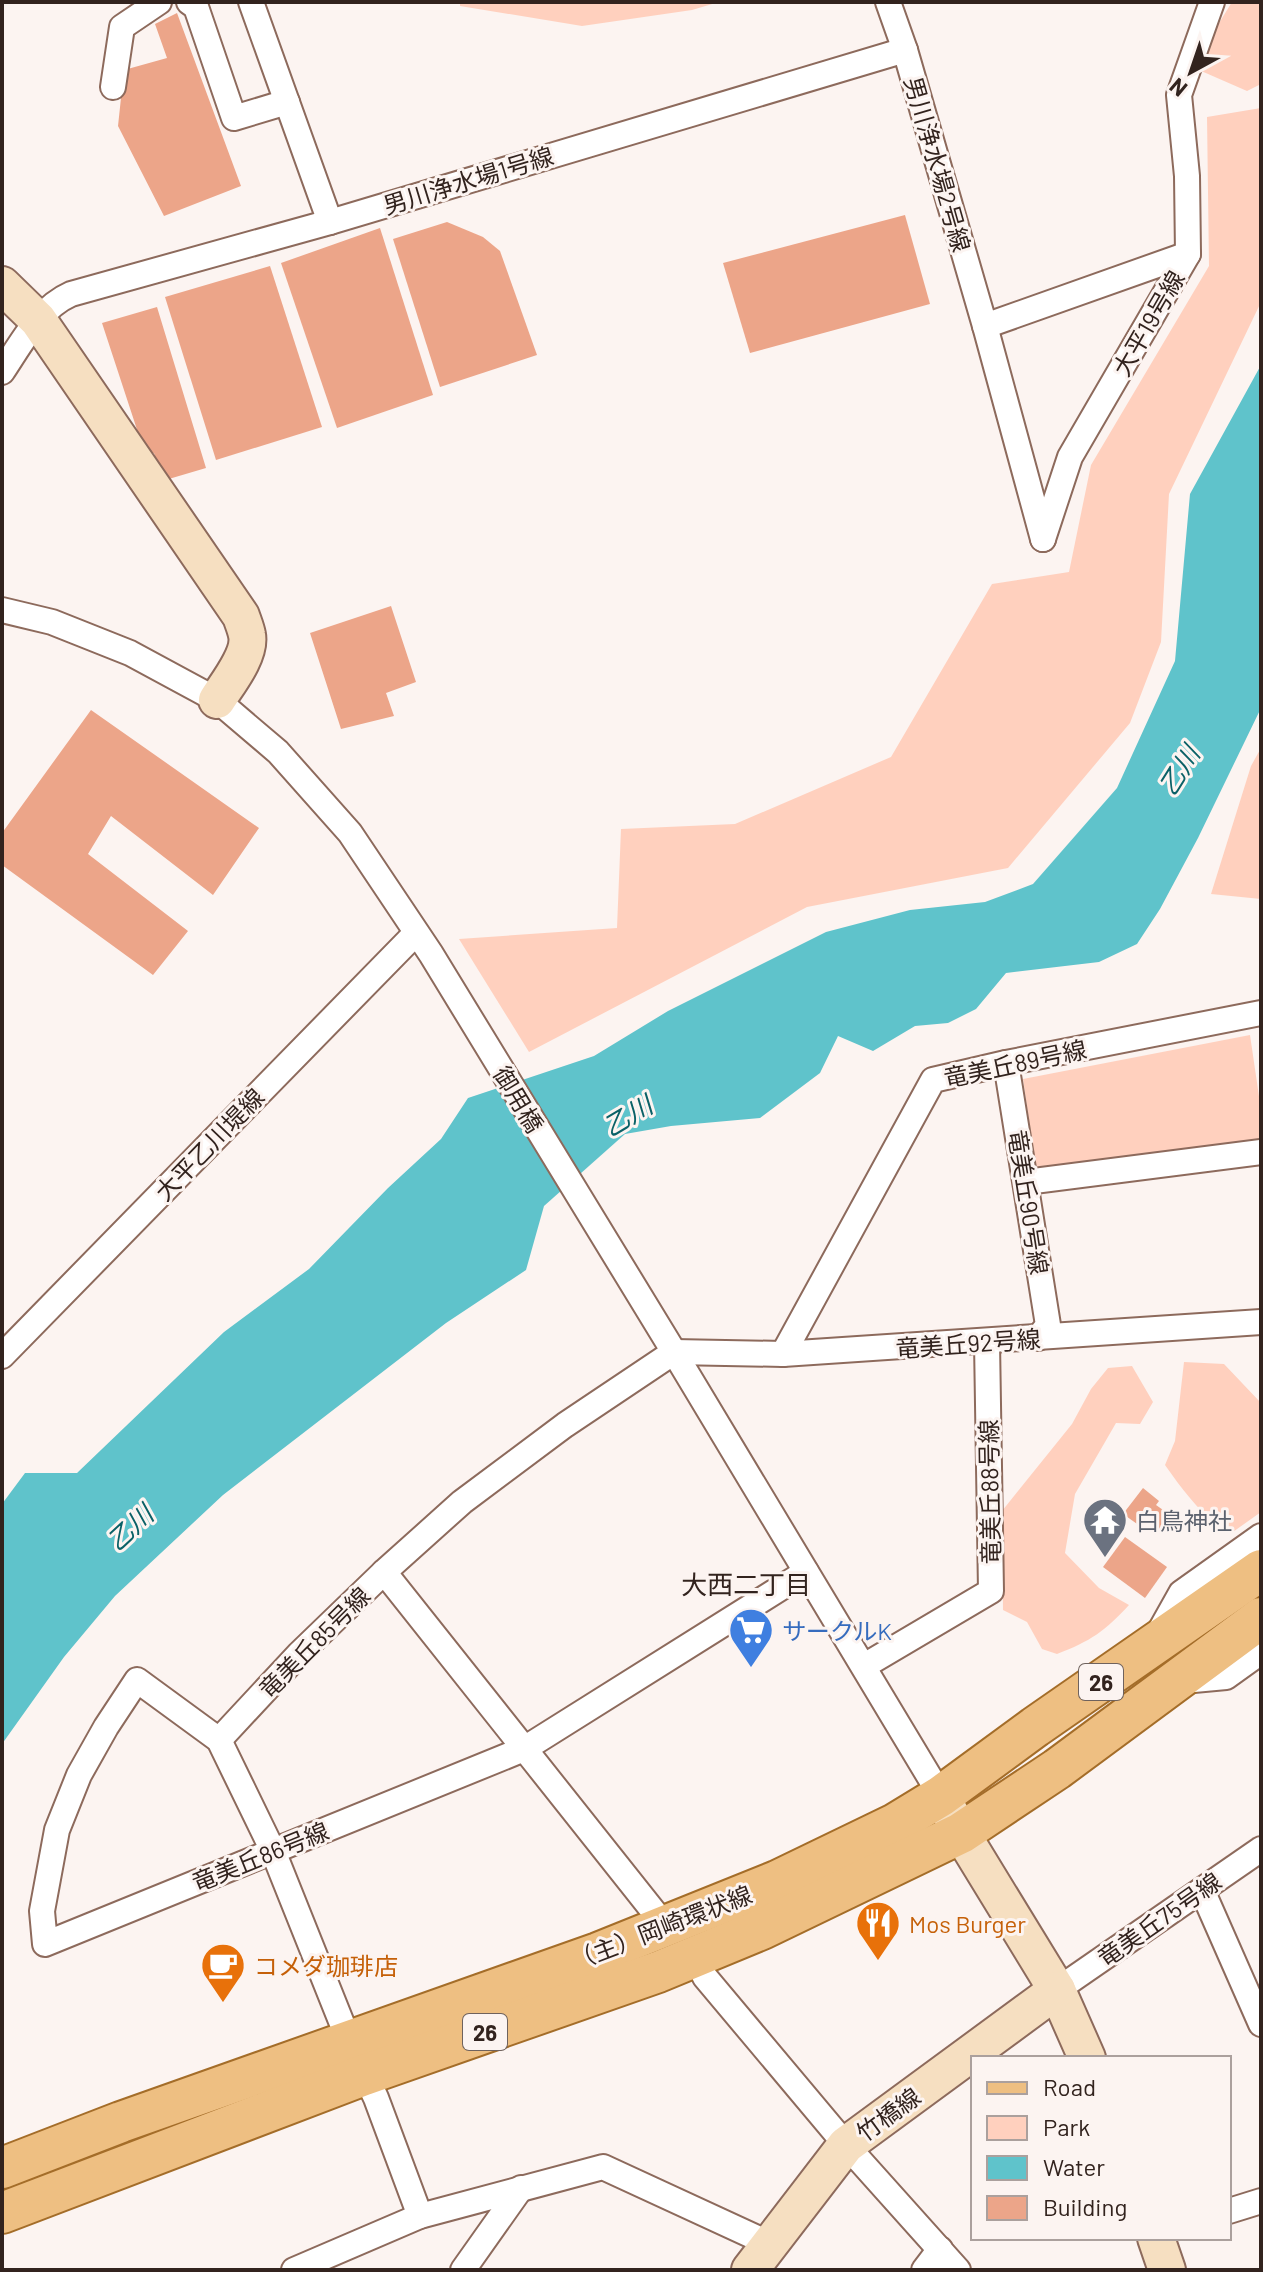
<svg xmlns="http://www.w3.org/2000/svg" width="1263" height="2272" viewBox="0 0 1263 2272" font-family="Barlow,'Noto Sans JP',sans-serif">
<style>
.green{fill:#ffd0be}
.water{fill:#5fc3cb}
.building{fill:#eca589}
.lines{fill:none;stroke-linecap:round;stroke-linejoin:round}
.street-casing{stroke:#8d6a5c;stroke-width:28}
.secondary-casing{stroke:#8d6a5c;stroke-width:40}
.primary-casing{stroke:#a46d29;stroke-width:44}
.street{stroke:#fff;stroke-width:24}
.secondary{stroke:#f6dfc1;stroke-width:36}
.primary{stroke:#eebf82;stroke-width:40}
.labels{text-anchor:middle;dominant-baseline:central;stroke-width:6;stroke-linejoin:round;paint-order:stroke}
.shield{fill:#fcf4f1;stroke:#6f625d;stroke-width:2}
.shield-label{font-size:22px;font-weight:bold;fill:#32231e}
.street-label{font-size:24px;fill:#32231e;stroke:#fcf4f1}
.worship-label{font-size:24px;fill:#5b616d;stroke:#fcf4f1;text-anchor:start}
.shop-label{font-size:24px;fill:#366cbe;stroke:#fcf4f1;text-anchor:start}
.food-label{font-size:24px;fill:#c56008;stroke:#fcf4f1;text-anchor:start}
.water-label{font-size:26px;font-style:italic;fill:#0a6167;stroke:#fcf4f1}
.neighbourhood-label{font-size:26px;fill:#32231e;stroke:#fcf4f1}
</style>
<rect width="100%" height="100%" fill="#fcf4f1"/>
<!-- green -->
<g class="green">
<path d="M460,2h259l-27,8 -110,16 -122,-20z"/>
<path d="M1232,2h29v82l-14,7 -55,-24z"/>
<path d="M1261,108v194l-92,192 -8,148 -31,81 -122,145 -201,39 -278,145 -70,-113 158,-11 4,-99 114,-5 156,-67 101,-173 77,-12 22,-107 118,-199 -2,-149z"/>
<path d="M1261,748v151l-50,-5 40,-128z"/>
<path d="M1250,1035l11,75v32l-225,28 -13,-91z"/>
<path d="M1184,1362l40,2 37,39v109l-31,22c-28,-18 -46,-42 -65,-69l10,-24z"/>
<path d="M1132,1366l21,36 -13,22 -24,-1 -41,71 -10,59 34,35 30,17c-24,26 -38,36 -72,49l-15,-5 -15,-27 -24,-12 -1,-99 70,-87 19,-35 17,-21z"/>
</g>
<!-- water -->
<path class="water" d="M1261,365v343l-63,130 -38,71 -23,35 -38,18 -93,11 -30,36 -28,14 -33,3 -42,25 -35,-15 -18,37 -60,45 -89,8 -46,8 -81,72 -18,64 -80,53 -223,172 -108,101 -51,61 -62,87v-240l23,-31h52l147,-141 85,-63 79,-81 53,-49 27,-41 126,-42 74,-45 158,-79 84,-22 75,-8 48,-18 84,-96 58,-127 15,-167z"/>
<!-- building -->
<g class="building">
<path d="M177,13l64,173 -77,30 -46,-90 6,-56 43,-12 -12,-34z"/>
<path d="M905,215l25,89 -180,49 -27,-90z"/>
<path d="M447,222l36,15 17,14 37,104 -97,32 -47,-148z"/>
<path d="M380,228l53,167 -96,33 -56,-165z"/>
<path d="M270,266l52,161 -106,33 -51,-163z"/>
<path d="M157,307l49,161 -44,13 -8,-28 -9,1 -43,-131z"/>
<path d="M391,606l25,76 -30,11 8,23 -53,13 -31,-96z"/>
<path d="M91,710l168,118 -46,67 -102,-79 -23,38 100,77 -35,44 -151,-110v-32z"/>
<path d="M1143,1488l16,13 -3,4 17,12 -12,17 -17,-12 -4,4 -17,-12z"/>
<path d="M1125,1537l42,30 -22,31 -42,-31z"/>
</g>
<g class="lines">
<!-- street casing -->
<g class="street-casing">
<g id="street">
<path d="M189,2l7,5 38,111 53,-16"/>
<path d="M251,2l79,220"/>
<path d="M888,2l17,48 80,276 58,213"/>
<path d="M113,87l9,-60 37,-25"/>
<path d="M985,326l203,-72"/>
<path d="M2,372c19,-28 37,-64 69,-78l259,-72 575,-172"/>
<path d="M1043,539l27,-82 118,-203 -1,-78 -8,-81 33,-93"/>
<path d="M2,610l50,12 78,31 87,47 61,52 72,81 81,121 243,398 267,444"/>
<path d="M1006,1063l42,262 -10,13"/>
<path d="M1026,1182l235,-30"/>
<path d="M783,1354l150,-274 73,-17 255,-50"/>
<path d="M2,1356l414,-423"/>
<path d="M384,1572l282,355"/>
<path d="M1158,1634l23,-41 80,-57"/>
<path d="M864,1666l127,-75 -4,-249"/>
<path d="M1183,1681l43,-4 35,-25"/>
<path d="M219,1740l80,-86 85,-82 78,-70 103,-77 109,-73 109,2 478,-32"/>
<path d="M1202,1890l59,134"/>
<path d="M695,1956l10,21 141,168 112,125"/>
<path d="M1057,1990l204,-141"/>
<path d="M1229,2211l32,-10"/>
<path d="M420,2216l-44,-118 -27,-57 -76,-190 -54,-111 -82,-60 -31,47 -27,48 -22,55 -15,81 3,33 479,-195 282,-177"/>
<path d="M294,2270l126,-54 183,-49 167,77"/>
<path d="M463,2270l58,-82"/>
<path d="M924,2270l16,-21"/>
</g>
</g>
<!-- secondary casing -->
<g class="secondary-casing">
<g id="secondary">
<path d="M2,285l36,35 203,296c2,6 5,13 6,19 4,20 -20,49 -30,65"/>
<path d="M941,1796l20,37 96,157 30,68"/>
<path d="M1156,2238l11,32"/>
<path d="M750,2270l96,-125 211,-155"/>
</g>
</g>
<!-- primary casing -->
<g class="primary-casing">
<g id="primary">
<path d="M2,2168l119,-46 477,-169 179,-72 118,-57 46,-28 94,-69 226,-157"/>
<path d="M2,2213l362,-138 294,-103 104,-43 199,-96 96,-64 204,-151"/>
</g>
</g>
<!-- street -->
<use href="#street" class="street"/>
<!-- secondary -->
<use href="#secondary" class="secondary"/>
<!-- primary -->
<use href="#primary" class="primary"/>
</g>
<!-- icons -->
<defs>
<g id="temple-pin" transform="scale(2.3)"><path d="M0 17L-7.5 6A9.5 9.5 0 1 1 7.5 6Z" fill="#6b7280" stroke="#fcf4f1"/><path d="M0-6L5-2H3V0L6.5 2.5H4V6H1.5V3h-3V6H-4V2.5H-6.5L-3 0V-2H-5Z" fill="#fff"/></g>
<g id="supermarket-pin" transform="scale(2.3)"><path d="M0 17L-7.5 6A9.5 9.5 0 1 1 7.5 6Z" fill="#3f7fe0" stroke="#fcf4f1"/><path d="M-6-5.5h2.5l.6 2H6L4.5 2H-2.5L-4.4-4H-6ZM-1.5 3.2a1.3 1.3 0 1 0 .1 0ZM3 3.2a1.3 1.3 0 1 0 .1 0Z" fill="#fff"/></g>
<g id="restaurant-pin" transform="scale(2.3)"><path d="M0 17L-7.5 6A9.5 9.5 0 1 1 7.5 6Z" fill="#e8710a" stroke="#fcf4f1"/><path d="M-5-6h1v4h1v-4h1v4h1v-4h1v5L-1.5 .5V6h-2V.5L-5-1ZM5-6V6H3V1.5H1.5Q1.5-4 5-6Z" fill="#fff"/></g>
<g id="cafe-pin" transform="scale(2.3)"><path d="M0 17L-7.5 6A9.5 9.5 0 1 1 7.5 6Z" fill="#e8710a" stroke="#fcf4f1"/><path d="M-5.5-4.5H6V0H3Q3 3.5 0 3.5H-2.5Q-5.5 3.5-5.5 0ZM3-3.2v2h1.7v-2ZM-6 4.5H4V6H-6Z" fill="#fff"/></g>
</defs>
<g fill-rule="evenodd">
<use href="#temple-pin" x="1105" y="1520"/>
<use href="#supermarket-pin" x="751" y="1630"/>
<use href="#restaurant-pin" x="878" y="1923"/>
<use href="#cafe-pin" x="223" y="1965"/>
</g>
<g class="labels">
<!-- shield labels -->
<g class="shield">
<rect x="1079" y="1664" width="44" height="36" rx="6"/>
<rect x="463" y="2014" width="44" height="36" rx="6"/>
</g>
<g class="shield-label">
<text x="1101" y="1682">26</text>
<text x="485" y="2032">26</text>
</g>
<!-- street labels -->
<g class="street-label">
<text transform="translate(938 164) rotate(74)">男川浄水場2号線</text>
<text transform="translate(468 180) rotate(-17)">男川浄水場1号線</text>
<text transform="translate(1148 323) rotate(-60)">大平19号線</text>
<text transform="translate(1015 1063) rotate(-12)">竜美丘89号線</text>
<text transform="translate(519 1099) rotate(59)">御用橋</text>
<text transform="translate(209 1144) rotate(-46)">大平乙川堤線</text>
<text transform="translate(1029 1202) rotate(81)">竜美丘90号線</text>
<text transform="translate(968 1343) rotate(-4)">竜美丘92号線</text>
<text transform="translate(989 1492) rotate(-91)">竜美丘88号線</text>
<text transform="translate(314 1642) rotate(-45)">竜美丘85号線</text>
<text transform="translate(260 1856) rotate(-22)">竜美丘86号線</text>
<text transform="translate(1159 1919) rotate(-35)">竜美丘75号線</text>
<text transform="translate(661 1927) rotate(-21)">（主）岡崎環状線</text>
<text transform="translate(888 2114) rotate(-36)">竹橋線</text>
</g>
<!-- worship labels -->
<g class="worship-label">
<text x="1136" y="1520">白鳥神社</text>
</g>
<!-- shop labels -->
<g class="shop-label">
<text x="782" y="1630">サークルK</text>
</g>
<!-- food labels -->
<g class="food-label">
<text x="909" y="1923">Mos Burger</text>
<text x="254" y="1965">コメダ珈琲店</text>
</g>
<!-- water labels -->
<g class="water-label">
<text transform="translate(1178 770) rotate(-58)">乙川</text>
<text transform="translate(627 1115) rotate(-31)">乙川</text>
<text transform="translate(129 1527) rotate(-43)">乙川</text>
</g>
<!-- neighbourhood labels -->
<g class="neighbourhood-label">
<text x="746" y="1583">大西二丁目</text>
</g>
</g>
<!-- border -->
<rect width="1263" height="2272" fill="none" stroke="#32231e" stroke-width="8"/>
<!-- legend -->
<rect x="971" y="2056" width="260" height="184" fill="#fcf4f1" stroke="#aba09d" stroke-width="2"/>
<rect x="987" y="2082" width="40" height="12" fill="#eebf82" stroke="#aba09d" stroke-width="2"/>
<text x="1043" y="2096" font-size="24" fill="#32231e">Road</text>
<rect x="987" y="2116" width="40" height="24" fill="#ffd0be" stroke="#aba09d" stroke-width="2"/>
<text x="1043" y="2136" font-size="24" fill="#32231e">Park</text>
<rect x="987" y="2156" width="40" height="24" fill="#5fc3cb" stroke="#aba09d" stroke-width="2"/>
<text x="1043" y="2176" font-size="24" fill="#32231e">Water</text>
<rect x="987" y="2196" width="40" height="24" fill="#eca589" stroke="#aba09d" stroke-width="2"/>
<text x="1043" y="2216" font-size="24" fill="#32231e">Building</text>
<!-- north arrow -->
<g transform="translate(1191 72) rotate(220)" stroke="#fcf4f1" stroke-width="6" paint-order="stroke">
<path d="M0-6L14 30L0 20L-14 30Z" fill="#32231e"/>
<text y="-12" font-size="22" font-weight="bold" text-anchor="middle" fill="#32231e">N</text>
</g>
</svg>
